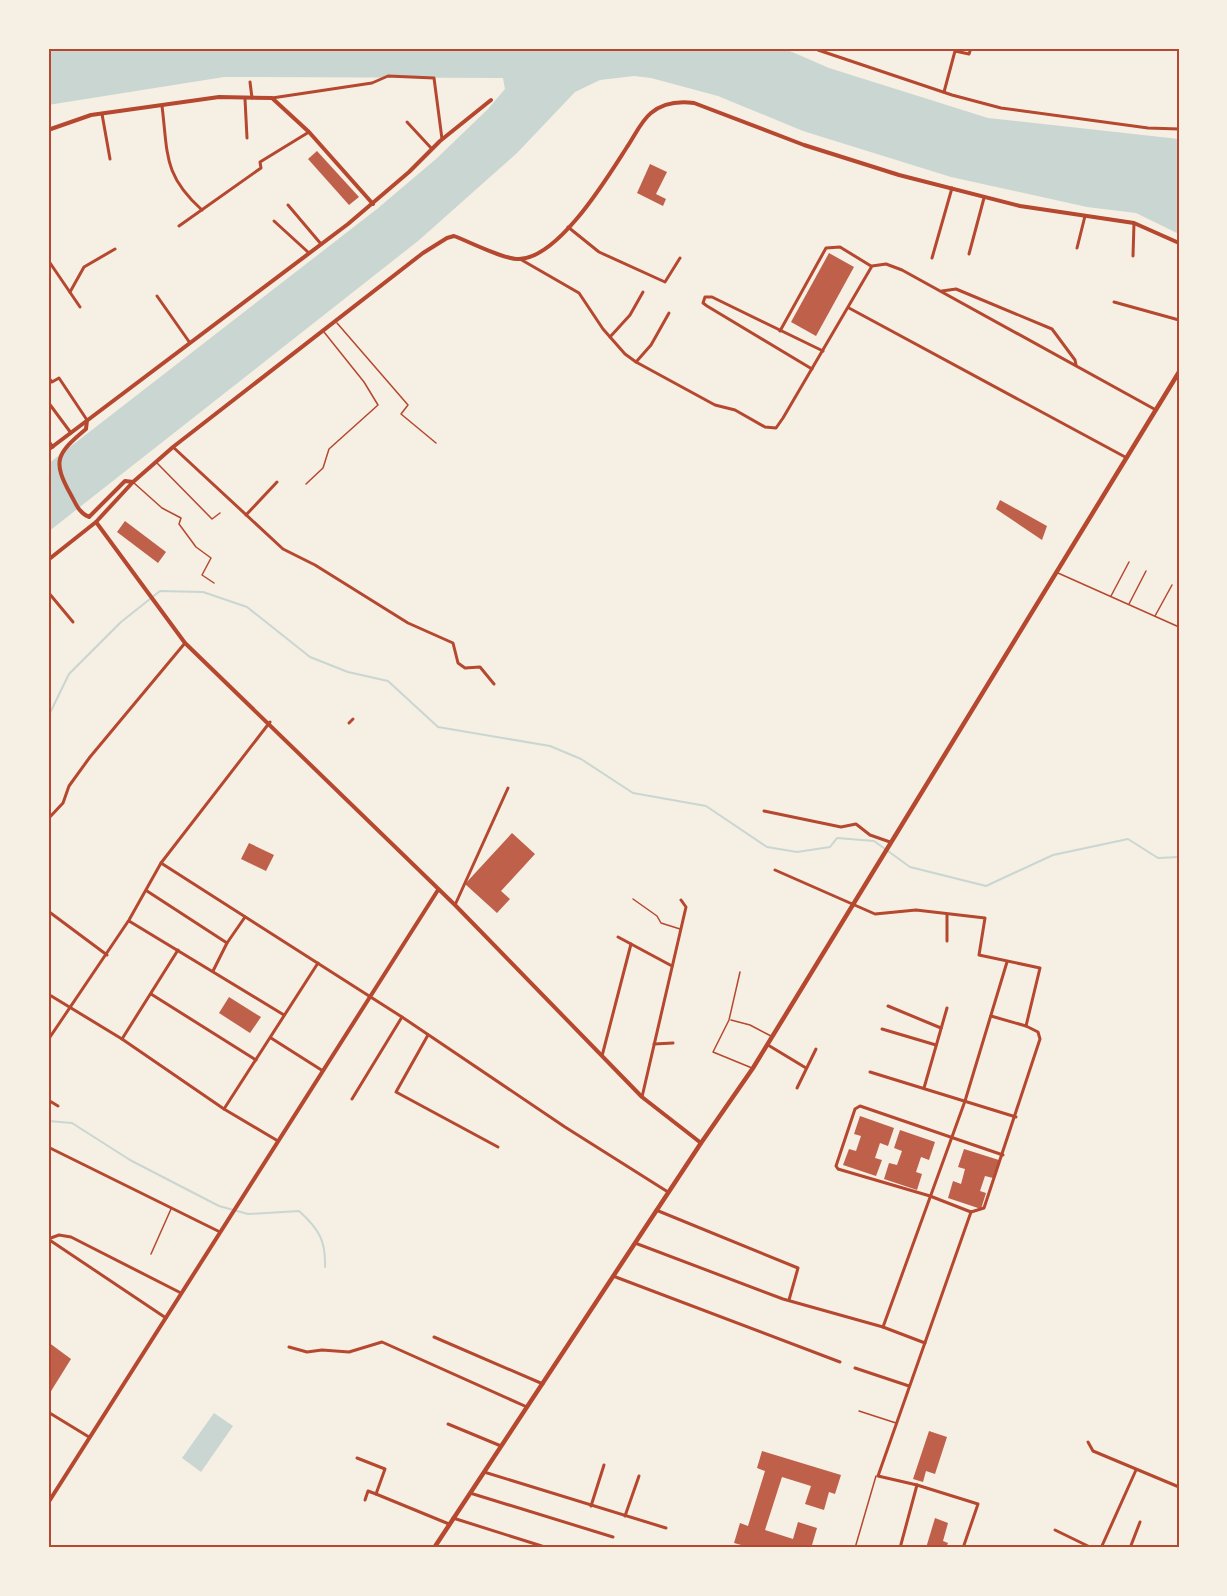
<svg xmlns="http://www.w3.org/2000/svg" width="1227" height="1596" viewBox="0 0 1227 1596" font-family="'Space Grotesk',sans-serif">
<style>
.water{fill:#c9d6d2}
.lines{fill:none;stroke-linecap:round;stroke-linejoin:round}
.stream{stroke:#c9d6d2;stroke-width:2}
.building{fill:#bf614a}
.service{stroke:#b5482f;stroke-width:1.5}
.minor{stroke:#b5482f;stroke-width:3}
.tertiary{stroke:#b5482f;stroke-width:4}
.secondary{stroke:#b5482f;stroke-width:4.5}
.neatline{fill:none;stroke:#b5482f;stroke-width:2}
</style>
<rect width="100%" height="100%" fill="#f6efe4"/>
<!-- water -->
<g class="water">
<path d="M48,48h735l46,20 159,50 191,21v95l-43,-21 -49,-6 -136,-30 -148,-46 -85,-35 -67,-18 -17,-2 -34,4 -25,12 -58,61 -99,88 -370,291v-68l329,-255 59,-50 52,-50 17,-20 -2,-11 -279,-1 -176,28z"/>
<path d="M214,1413l19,13 -32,46 -19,-14z"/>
</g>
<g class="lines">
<!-- stream -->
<g class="stream">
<path d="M48,717l21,-43 52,-52 39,-31 43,1 44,15 63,50 38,15 40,9 50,46 112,19 31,13 52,34 73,13 61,41 30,5 33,-5 7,-9 37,3 36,26 76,19 67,-31 75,-16 30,19 21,-1"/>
<path d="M48,1121l24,2 58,37 89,46 29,8 51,-3c20,18 27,30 26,56"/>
</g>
</g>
<!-- building -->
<g class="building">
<path d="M317,151l42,46 -10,8 -41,-46z"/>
<path d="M650,164l17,8 -11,22 10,5 -3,7 -26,-13z"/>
<path d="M829,253l25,14 -38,69 -25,-14z"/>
<path d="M1000,500l47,26 -5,14 -46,-31z"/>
<path d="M125,521l41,31 -8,11 -41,-31z"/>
<path d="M512,833l23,21 -34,37 9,8 -13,14 -32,-29z"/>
<path d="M249,843l25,12 -8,16 -25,-12z"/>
<path d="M229,997l32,20 -11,16 -31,-20z"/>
<path d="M860,1116l34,12 -6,18 -8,-3 -5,15 7,2 -6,16 -33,-11 6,-16 7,2 5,-15 -7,-2z"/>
<path d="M900,1130l35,12 -6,18 -8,-3 -5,15 6,2 -5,16 -33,-11 5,-16 8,2 5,-14 -8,-3z"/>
<path d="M964,1149l35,11 -6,18 -8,-2 -5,15 6,2 -5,16 -33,-11 5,-17 8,3 4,-15 -7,-2z"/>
<path d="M48,1342l23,17 -23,37z"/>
<path d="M929,1431l18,6 -12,37 -9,-3 -3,11 -10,-3z"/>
<path d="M762,1451l79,24 -6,19 -6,-2 -5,18 -19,-6 6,-18 -29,-9 -17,53 28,9 5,-17 19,6 -5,17 7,3h-67l-18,-5 6,-20 8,3 17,-55 -8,-3z"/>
<path d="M935,1518l13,5 -5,18 5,2 -2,5h-20z"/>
</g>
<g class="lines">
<!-- service -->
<g class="service">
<path d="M337,323l71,82 -7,9 35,29"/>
<path d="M157,463l55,56 8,-6"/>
<path d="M134,483l28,25 19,10 -2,6 17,23 15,11 -9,17 12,8"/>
<path d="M306,484l17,-16 6,-19 49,-44 -14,-23 -40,-50"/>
<path d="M1058,573l121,54"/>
<path d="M1111,596l18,-34"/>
<path d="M1129,604l17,-33"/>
<path d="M1155,616l17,-31"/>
<path d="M633,899l24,17 4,7 19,6"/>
<path d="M740,972l-11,48 -16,32 39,16"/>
<path d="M731,1020l19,5 21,11"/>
<path d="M151,1254l20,-45"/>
<path d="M859,1411l37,12"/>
<path d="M855,1548l21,-72"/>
</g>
<!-- minor -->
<g class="minor">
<path d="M818,48v2l134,45 49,13 147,20 31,1"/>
<path d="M250,82l2,16"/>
<path d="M944,92l11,-41 14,3 2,-6"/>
<path d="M272,98l100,-15 16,-7 46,2 8,61"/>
<path d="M245,99l2,39"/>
<path d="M162,106c6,48 1,69 40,104"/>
<path d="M102,114l8,45"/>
<path d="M407,122l25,27"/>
<path d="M288,205l33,39"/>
<path d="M274,221l35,32"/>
<path d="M179,226l82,-58 -1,-6 49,-30"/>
<path d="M568,227l31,25 66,30 15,-24"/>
<path d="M1077,248l8,-32"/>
<path d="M969,254l15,-56"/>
<path d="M1133,256l1,-33"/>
<path d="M932,258l20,-70"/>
<path d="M520,259l59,34 24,36 22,25 11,8 79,43 20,5 30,17 11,1 7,-10 89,-152 14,-2 16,6 254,140"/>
<path d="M48,260l32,47"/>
<path d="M942,291l14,-2 96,40 23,31 1,5"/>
<path d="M70,292l14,-25 31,-18"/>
<path d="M157,296l33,47"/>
<path d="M1114,302l65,18"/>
<path d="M849,308l278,150"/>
<path d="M780,331l46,-83 14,-1 31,19"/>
<path d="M610,337l20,-22 13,-23"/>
<path d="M636,362l15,-17 18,-32"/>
<path d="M812,369l-105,-63 -4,-3 2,-6h7l111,54"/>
<path d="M48,377l4,5 7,-4 28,42"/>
<path d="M48,402l23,31"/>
<path d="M48,440l5,7"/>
<path d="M173,447l110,102 32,16 93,58 45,20 5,20 7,5 15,-1 14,17"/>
<path d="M246,515l31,-33"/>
<path d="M48,592l25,30"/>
<path d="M48,672l1,2"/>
<path d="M349,723l4,-4"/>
<path d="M764,811l77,16 15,-3 14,11 20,7"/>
<path d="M48,819l15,-16 6,-17 21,-29 95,-114"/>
<path d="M161,863l241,154 163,110 103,65"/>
<path d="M775,870l100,44 41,-4 69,8 -6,37 61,13 -14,58 12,6 2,7 -56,169 -13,4"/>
<path d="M147,891l80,52"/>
<path d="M455,905l53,-117"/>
<path d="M48,911l59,44"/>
<path d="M947,915v26"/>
<path d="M129,921l155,94"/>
<path d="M618,937l54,29"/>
<path d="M213,971l14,-28 18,-26"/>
<path d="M48,994l74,45 102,70 54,32"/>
<path d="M151,994l105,66"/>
<path d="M888,1006l53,22"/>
<path d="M991,1016l35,10"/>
<path d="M882,1029l54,16"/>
<path d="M428,1035l-32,57 102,55"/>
<path d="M271,1038l52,33"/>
<path d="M122,1039l56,-89"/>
<path d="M48,1040l81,-120 32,-57 109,-141"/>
<path d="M654,1044l19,-1"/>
<path d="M768,1045l38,23"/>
<path d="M602,1056l29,-112"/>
<path d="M870,1072l146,45"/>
<path d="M797,1088l19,-39"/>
<path d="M924,1088l23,-80"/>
<path d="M642,1097l44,-190 -5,-7"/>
<path d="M352,1099l50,-82"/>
<path d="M48,1100l10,6"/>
<path d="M224,1109l94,-146"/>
<path d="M48,1147l172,85"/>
<path d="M656,1210l142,58 -9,32"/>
<path d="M971,1212l-41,-16 -92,-27 -2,-3 19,-57 5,-3 143,49"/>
<path d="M48,1239l11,-4 12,2 110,56"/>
<path d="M48,1239l118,79"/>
<path d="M635,1243l148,56 100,28 42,16"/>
<path d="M613,1276l227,86"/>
<path d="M883,1327l82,-226 42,-139"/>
<path d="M434,1337l109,47"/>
<path d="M289,1347l18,5 15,-2 27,2 33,-10 145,65"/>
<path d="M855,1368l54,18"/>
<path d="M48,1412l41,25"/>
<path d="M448,1424l53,22"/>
<path d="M1088,1442l5,9 86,36"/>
<path d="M357,1458l28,11 -9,25 73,30"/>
<path d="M484,1472l182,56"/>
<path d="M917,1485l61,19 -15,44"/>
<path d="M470,1493l143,44"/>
<path d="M365,1500l3,-9 8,3"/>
<path d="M591,1506l13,-41"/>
<path d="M625,1516l14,-40"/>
<path d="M453,1518l95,30"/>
<path d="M1055,1530l37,18"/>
<path d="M900,1548l17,-63 -39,-9 93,-264"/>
<path d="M1101,1548l35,-78"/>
<path d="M1130,1548l10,-26"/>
</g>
<!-- tertiary -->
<g class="tertiary">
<path d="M48,130l43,-15 128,-18 53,1 37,34 64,72"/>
<path d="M87,420l-1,9c-30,25 -34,32 -15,66 5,9 8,18 18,22l36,-36 8,1"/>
<path d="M48,450l300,-226 61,-52 31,-31 51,-41"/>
<path d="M96,522l89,121 270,262 187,192 59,46"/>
<path d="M48,560l48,-38 37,-40 40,-35 250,-194 24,-15 7,-2c16,6 51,24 65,23 40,-1 88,-81 108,-112 7,-10 14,-26 24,-34 12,-10 28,-12 43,-10l110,42 95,30 121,31 114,17 45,20"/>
<path d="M48,1503l390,-613"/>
</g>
<!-- secondary -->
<path class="secondary" d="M434,1548l267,-405 52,-75 426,-696"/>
</g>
<!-- border -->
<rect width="1227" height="1596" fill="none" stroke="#f6efe4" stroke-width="99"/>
<rect x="50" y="50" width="1128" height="1496" class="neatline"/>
</svg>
